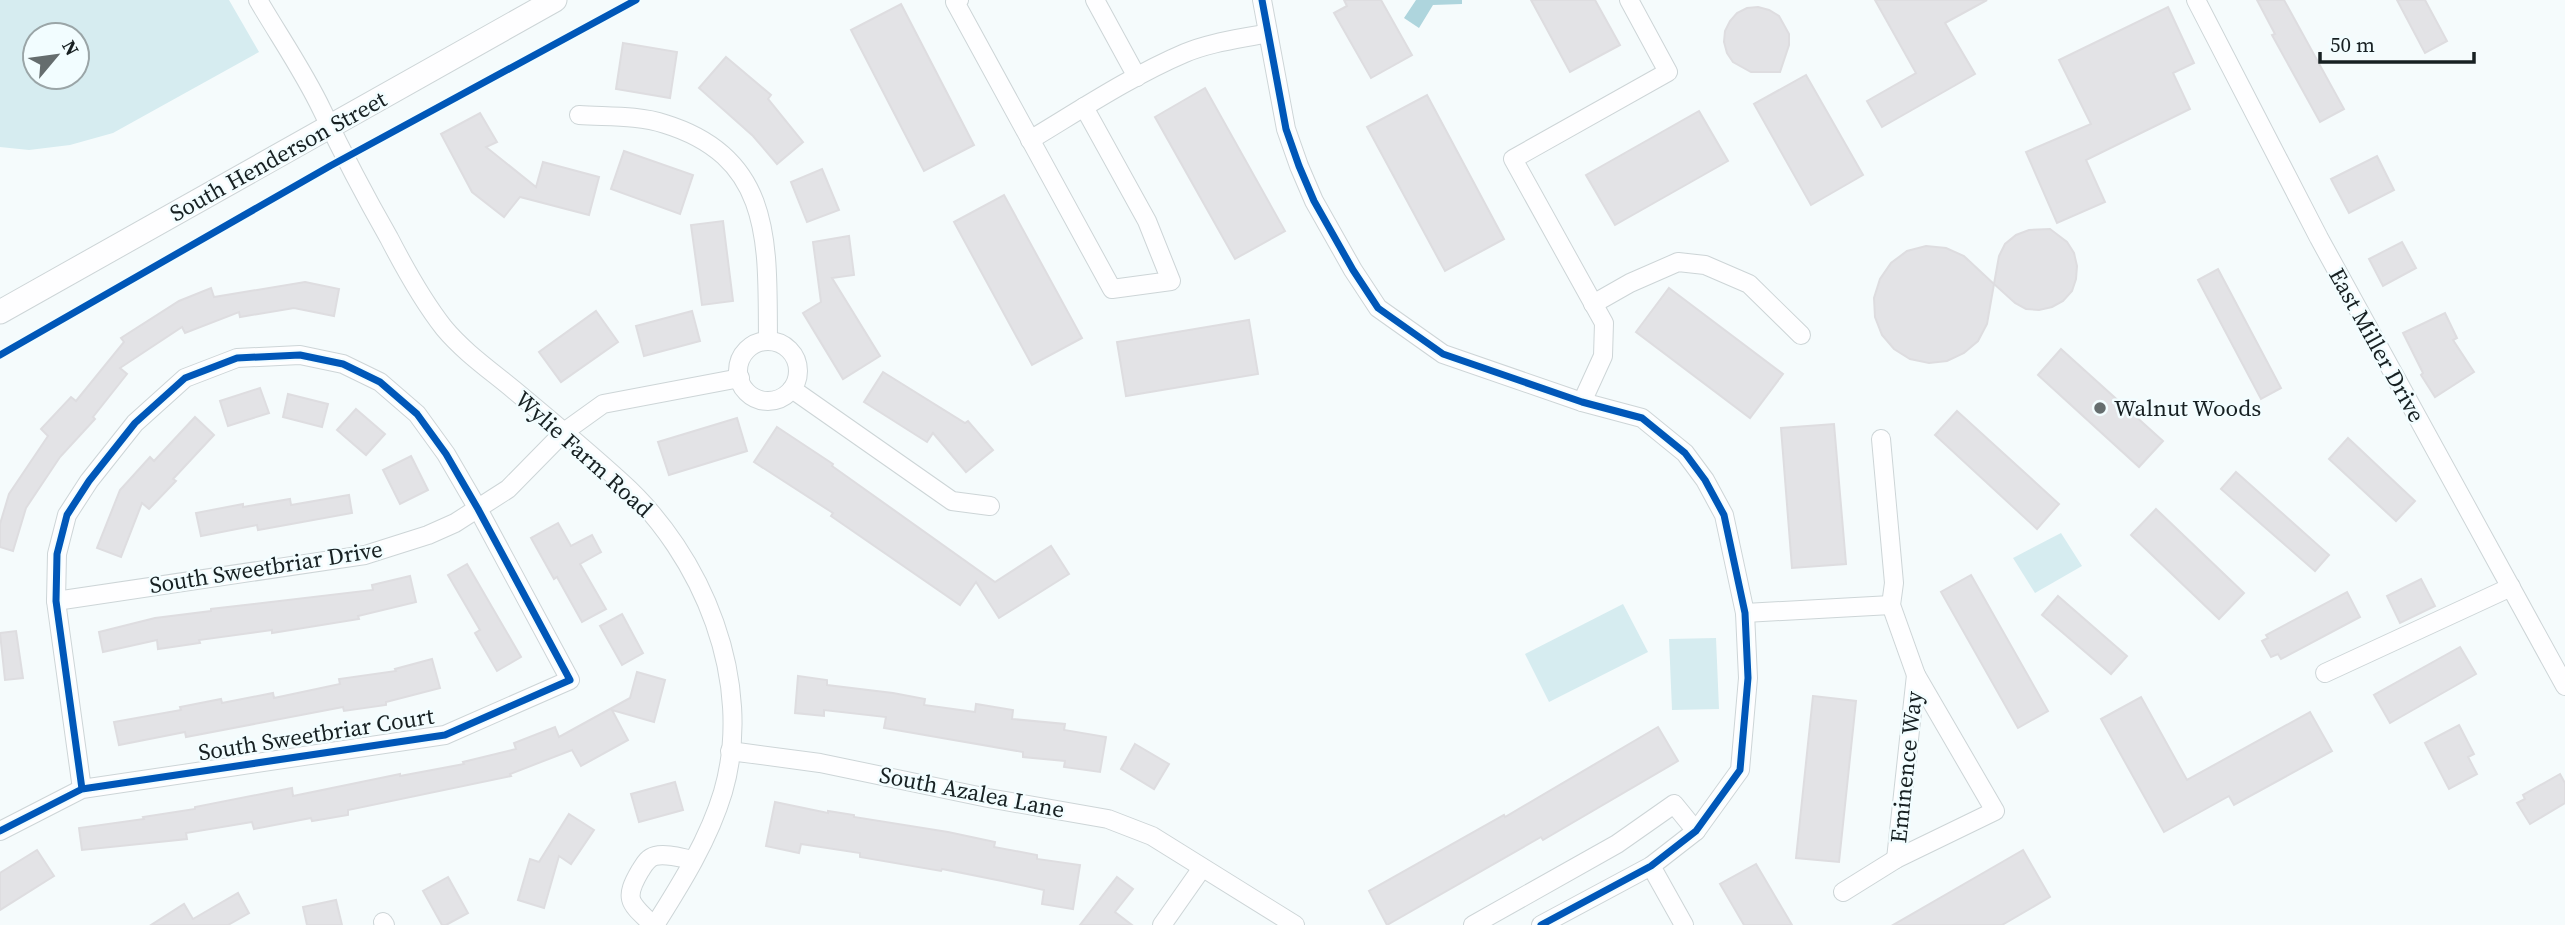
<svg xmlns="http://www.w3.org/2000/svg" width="2565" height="925" viewBox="0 0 2565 925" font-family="'Source Serif 4',serif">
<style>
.green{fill:#d6ecf0;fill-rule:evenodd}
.water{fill:#aed5dd}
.building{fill:#e3e3e6;stroke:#dedde0;stroke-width:2}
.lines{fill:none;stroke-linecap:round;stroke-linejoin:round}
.minor-casing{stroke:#cdd5d7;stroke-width:20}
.tertiary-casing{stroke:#cdd5d7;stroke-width:25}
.minor{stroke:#fefeff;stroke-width:18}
.tertiary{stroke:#fefeff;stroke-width:23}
.cycleway-casing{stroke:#f2fdff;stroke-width:11}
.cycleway{stroke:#0057b8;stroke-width:7}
.poi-dot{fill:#656d6e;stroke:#f2fdff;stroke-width:2.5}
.labels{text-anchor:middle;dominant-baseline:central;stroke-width:5;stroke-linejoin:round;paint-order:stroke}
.street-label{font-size:23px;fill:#172022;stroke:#f2fdff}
.poi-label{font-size:23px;fill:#172022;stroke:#f2fdff;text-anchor:start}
</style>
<rect width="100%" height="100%" fill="#f5fbfc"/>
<!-- green -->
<g class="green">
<path d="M0,0h229l30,52 -146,81 -43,12 -41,5 -29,-3zM35,35h42v42h-42z"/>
<path d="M2061,533l21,33 -47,27 -22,-35z"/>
<path d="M1623,604l25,48 -99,50 -24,-48z"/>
<path d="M1716,638l3,71 -47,1 -3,-71z"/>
</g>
<!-- water -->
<path class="water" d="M1416,0h46v4l-29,1 -14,23 -15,-10z"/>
<!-- building -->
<g class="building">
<path d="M1344,0h37l31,55 -41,23 -37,-65 13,-7z"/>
<path d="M1531,0h64l25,45 -50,27z"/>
<path d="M1875,0h112l-42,23 30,51 -93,53 -15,-26 49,-28z"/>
<path d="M2257,0h27l60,109 -24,13 -48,-87 3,-1z"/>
<path d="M2397,0h28l22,41 -22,12z"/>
<path d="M901,4l73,141 -50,26 -73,-141z"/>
<path d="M1758,7l11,3 10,6 10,18v11l-9,27h-29l-18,-10 -6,-9 -3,-11 1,-11 5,-10 7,-8 10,-5z"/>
<path d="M2168,7l26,56 -21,10 17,36 -104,51 19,42 -48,21 -31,-71 65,-28 -32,-64z"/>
<path d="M623,43l54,9 -7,46 -54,-9z"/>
<path d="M726,57l45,38 -3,4 35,43 -26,22 -24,-28 -54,-48z"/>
<path d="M1806,75l57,100 -52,30 -57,-101z"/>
<path d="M1205,88l80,143 -50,28 -80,-142z"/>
<path d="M1427,95l77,144 -59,32 -78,-144z"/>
<path d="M1699,111l29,50 -113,64 -29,-50z"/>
<path d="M480,113l17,29 -11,5 50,40 7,-25 56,15 -10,38 -69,-18 -16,20 -32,-25 -31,-58z"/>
<path d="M624,151l69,24 -13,39 -69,-25z"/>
<path d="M2377,156l17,34 -45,23 -18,-34z"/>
<path d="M822,169l17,41 -32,12 -16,-40z"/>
<path d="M1004,195l78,143 -50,27 -78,-143z"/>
<path d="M723,221l10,80 -31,4 -11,-80z"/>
<path d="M2050,229l17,13 7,11 3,13 -1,13 -4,12 -9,10 -11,6 -13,3 -13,-1 -11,-6 -21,-19 5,-28 6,-12 11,-9 13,-5z"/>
<path d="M849,236l5,39 -22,3 48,78 -37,23 -40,-66 18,-11 -8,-60z"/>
<path d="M2402,242l14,26 -33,18 -14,-27z"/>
<path d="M1926,246l20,2 18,8 30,28 -7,40 -9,17 -14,12 -17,8 -18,2 -19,-4 -16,-10 -12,-14 -7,-18 -1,-19 6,-19 11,-16 16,-12z"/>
<path d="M2218,269l63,119 -20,11 -63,-119z"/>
<path d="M305,282l34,7 -5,27 -40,-8 -54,9 -1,-5 -54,21 -3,-6 -62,41 7,6 -34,43 2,2 -35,38 -34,51 -13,43 -13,-4v-23l9,-30 39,-58 -7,-7 30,-32 5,4 48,-59 -3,-4 58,-37 32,-13 3,9z"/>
<path d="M1669,288l114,86 -33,44 -114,-86z"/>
<path d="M596,311l22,31 -57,40 -22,-30z"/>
<path d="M692,311l8,30 -56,15 -8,-30z"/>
<path d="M2445,313l12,25 -4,2 21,32 -39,25 -14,-22 2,-2 -20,-40z"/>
<path d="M1249,320l9,54 -132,22 -9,-54z"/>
<path d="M2061,349l102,92 -24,26 -101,-92z"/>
<path d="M883,372l82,51 3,-2 25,29 -27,22 -33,-39 -6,9 -63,-40z"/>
<path d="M260,388l9,25 -41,13 -8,-25z"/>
<path d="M288,394l40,10 -6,23 -39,-10z"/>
<path d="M356,409l29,25 -19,21 -29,-25z"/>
<path d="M1957,411l102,93 -22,25 -102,-94z"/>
<path d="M195,417l19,18 -41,44 3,2 -27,28 -7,-6 -21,54 -24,-9 23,-58 30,-33 4,4z"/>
<path d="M737,418l10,33 -78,24 -11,-33z"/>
<path d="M1834,424l12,140 -54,4 -11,-140z"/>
<path d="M777,427l56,37 -1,2 163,116 56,-36 18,28 -70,44 -23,-36 -16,23 -129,-89 2,-3 -79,-51z"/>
<path d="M2348,438l67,63 -19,20 -67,-62z"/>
<path d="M411,456l17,34 -28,14 -17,-34z"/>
<path d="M2236,472l93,83 -14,16 -94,-82z"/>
<path d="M349,495l3,18 -94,17 -1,-5 -56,11 -5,-23 47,-9v3l47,-8 1,6z"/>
<path d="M2156,509l88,84 -25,26 -88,-84z"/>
<path d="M558,523l13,23 21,-11 9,17 -21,12 26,45 -24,13 -25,-45 -3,2 -23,-41z"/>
<path d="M467,564l54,93 -24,14 -22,-38 5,-3 -32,-55z"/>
<path d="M1971,575l77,136 -30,17 -77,-136z"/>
<path d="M410,576l6,26 -58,14 1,3 -87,14v-3l-73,10 1,3 -42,6 -1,-9 -54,12 -4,-20 56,-14 56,-7v-2l162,-19 -1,-5z"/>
<path d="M2421,579l14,27 -35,17 -13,-27z"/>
<path d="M2347,592l13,25 -79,42 -3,-5 -7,3 -9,-16 6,-3 -2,-3z"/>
<path d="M2058,596l69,60 -16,18 -69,-59z"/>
<path d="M622,614l21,39 -21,12 -22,-39z"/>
<path d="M16,631l7,47 -18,2 -5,-47z"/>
<path d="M2460,647l16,27 -86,49 -16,-28z"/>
<path d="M432,659l8,29 -54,14v3l-42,6 -1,-4 -157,30 -1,-5 -66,13 -5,-23 67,-12 -1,-3 41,-8 1,4 51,-10 1,5 66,-14 -1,-5 57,-8 -1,-2z"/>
<path d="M637,672l28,8 -11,42 -42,-12 16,30 -47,26 -9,-16 -62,24 1,2 -163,34v5l-36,6 -1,-3 -57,11 -2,-7 -66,11 1,6 -105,11 -3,-22 65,-9 -1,-2 52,-8v-2l97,-19 1,8 107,-22v2l64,-12 -1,-2 53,-13 -2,-6 41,-16 4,10 71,-39z"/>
<path d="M798,676l29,4v5l66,8 32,6 -1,6 51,7 1,-8 37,6 -1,9 53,5 -1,6 42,7 -6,35 -36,-5 1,-6 -42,-4v-5l-139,-24 2,-11 -62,-7v6l-29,-3z"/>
<path d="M1813,696l43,5 -17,161 -43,-4z"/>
<path d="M2141,697l46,83 123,-68 22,39 -98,54 -5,-9 -65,36 -63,-113z"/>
<path d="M2459,725l15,29 -6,3 9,17 -28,15 -24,-46z"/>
<path d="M1658,727l20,34 -135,79 -2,-3 -154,88 -18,-34 135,-76 1,2z"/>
<path d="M1135,744l34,20 -15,25 -33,-20z"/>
<path d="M2560,774l5,9v20l-35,21 -13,-21 8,-4 -2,-4z"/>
<path d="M675,782l8,28 -44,12 -8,-28z"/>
<path d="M775,802l53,11v-2l26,4v2l94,15 47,10 -1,5 43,8v4l43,6 -7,44 -31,-5 2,-14 -42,-9 -60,-12 -1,2 -81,-14v-4l-59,-9 -2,9 -33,-7z"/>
<path d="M569,814l25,16 -23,34 -12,-8 -15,52 -26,-8 12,-41 9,3z"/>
<path d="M37,850l17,26 -54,34v-37z"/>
<path d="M2023,850l27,47 -48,28h-109z"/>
<path d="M1756,864l36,61h-48l-24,-41z"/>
<path d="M448,877l20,36 -22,12h-4l-19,-34z"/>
<path d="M1117,877l16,12 -18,23 17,13h-52z"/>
<path d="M238,893l11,20 -21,12h-77l33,-21 9,15z"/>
<path d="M336,900l6,25h-35l-4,-18z"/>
</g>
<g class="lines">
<!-- minor casing -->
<g class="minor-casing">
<g id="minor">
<path d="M258,0c21,36 46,72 64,110 21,44 43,86 67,128 16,31 33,62 55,90 20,24 46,42 70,62 36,30 72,60 106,91 83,74 135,201 103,311 -14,47 -42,92 -68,133"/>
<path d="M959,0l-4,2 157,287 59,-8 -24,-60 -63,-114"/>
<path d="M1095,0l42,77"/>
<path d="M1262,0l24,129 13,37 15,35 39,69 25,38 65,46 139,48 60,16 43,35 20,27 19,35 21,98 3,65 -8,92 -44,61 -45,35 -110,59"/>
<path d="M2196,0l123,238 246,448"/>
<path d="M579,115c27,2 59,0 86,9 110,34 102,123 103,217"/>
<path d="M1030,140c50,-30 101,-64 155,-87 26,-11 55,-14 83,-20"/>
<path d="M1593,304l37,-21 48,-21 27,3 44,19 52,51"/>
<circle cx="768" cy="371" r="30"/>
<path d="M792,389l160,112 38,5"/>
<path d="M1582,402l21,-46 1,-33 -91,-164 155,-87 -39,-72"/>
<path d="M56,601l309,-46 63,-20 27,-12 53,-34 56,-57 39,-28 137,-26"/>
<path d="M1745,613l146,-8"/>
<path d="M2325,673l186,-86"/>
<path d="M730,751l90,12 168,35 120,21 44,17 143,89"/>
<path d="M0,831l82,-42 363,-54 125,-55 -92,-171 -32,-55 -29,-40 -37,-32 -37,-18 -43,-9 -63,3 -52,20 -50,45 -46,58 -22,34 -10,39 -1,47 26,188"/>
<path d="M1896,859l20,-184"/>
<path d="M1651,866l33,59"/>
<path d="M1843,892l53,-33 99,-48 -79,-136 -25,-70 3,-22 -13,-144"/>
<path d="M383,922l2,3"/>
<path d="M653,925c-23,-22 -30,-25 -13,-54 4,-6 7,-13 15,-15 11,-3 27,2 38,4"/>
<path d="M1162,925l40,-57"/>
<path d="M1473,925l144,-81 57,-40 22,27"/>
</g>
</g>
<!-- tertiary casing -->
<g class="tertiary-casing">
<path id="tertiary" d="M0,312l555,-312"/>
</g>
<!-- minor -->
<use href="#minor" class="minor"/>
<!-- tertiary -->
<use href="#tertiary" class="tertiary"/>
<!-- cycleway casing -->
<g class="cycleway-casing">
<g id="cycleway">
<path d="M1262,0l24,129 13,37 15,35 39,69 25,38 65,46 139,48 60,16 43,35 20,27 19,35 21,98 3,65 -8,92 -44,61 -45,35 -110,59"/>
<path d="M0,355l330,-189 306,-166"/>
<path d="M0,831l82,-42 363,-54 125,-55 -92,-171 -32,-55 -29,-40 -37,-32 -37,-18 -43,-9 -63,3 -52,20 -50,45 -46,58 -22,34 -10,39 -1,47 26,188"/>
</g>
</g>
<!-- cycleway -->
<use href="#cycleway" class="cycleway"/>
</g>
<!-- markers -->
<circle class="poi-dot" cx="2100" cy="408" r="7"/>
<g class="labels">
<!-- street labels -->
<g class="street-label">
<text transform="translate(278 156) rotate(-29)">South Henderson Street</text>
<text transform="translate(2377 345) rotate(61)">East Miller Drive</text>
<text transform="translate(584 454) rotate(42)">Wylie Farm Road</text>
<text transform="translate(266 567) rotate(-9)">South Sweetbriar Drive</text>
<text transform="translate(316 734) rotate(-9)">South Sweetbriar Court</text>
<text transform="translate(1906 767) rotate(-84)">Eminence Way</text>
<text transform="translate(972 792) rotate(11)">South Azalea Lane</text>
</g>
<!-- poi labels -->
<g class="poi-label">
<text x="2114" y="408">Walnut Woods</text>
</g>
</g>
<!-- north arrow -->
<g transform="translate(56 56) rotate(61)"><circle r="33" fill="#f2fdff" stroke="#9aa5a7" stroke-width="2"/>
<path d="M0-5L12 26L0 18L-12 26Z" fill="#656d6e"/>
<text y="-10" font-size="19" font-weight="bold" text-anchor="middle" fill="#172022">N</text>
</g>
<!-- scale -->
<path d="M2320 52v10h154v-10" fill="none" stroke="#172022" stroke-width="3.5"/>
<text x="2330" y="52" font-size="21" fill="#172022" stroke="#f2fdff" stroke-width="5" paint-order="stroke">50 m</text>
</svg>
